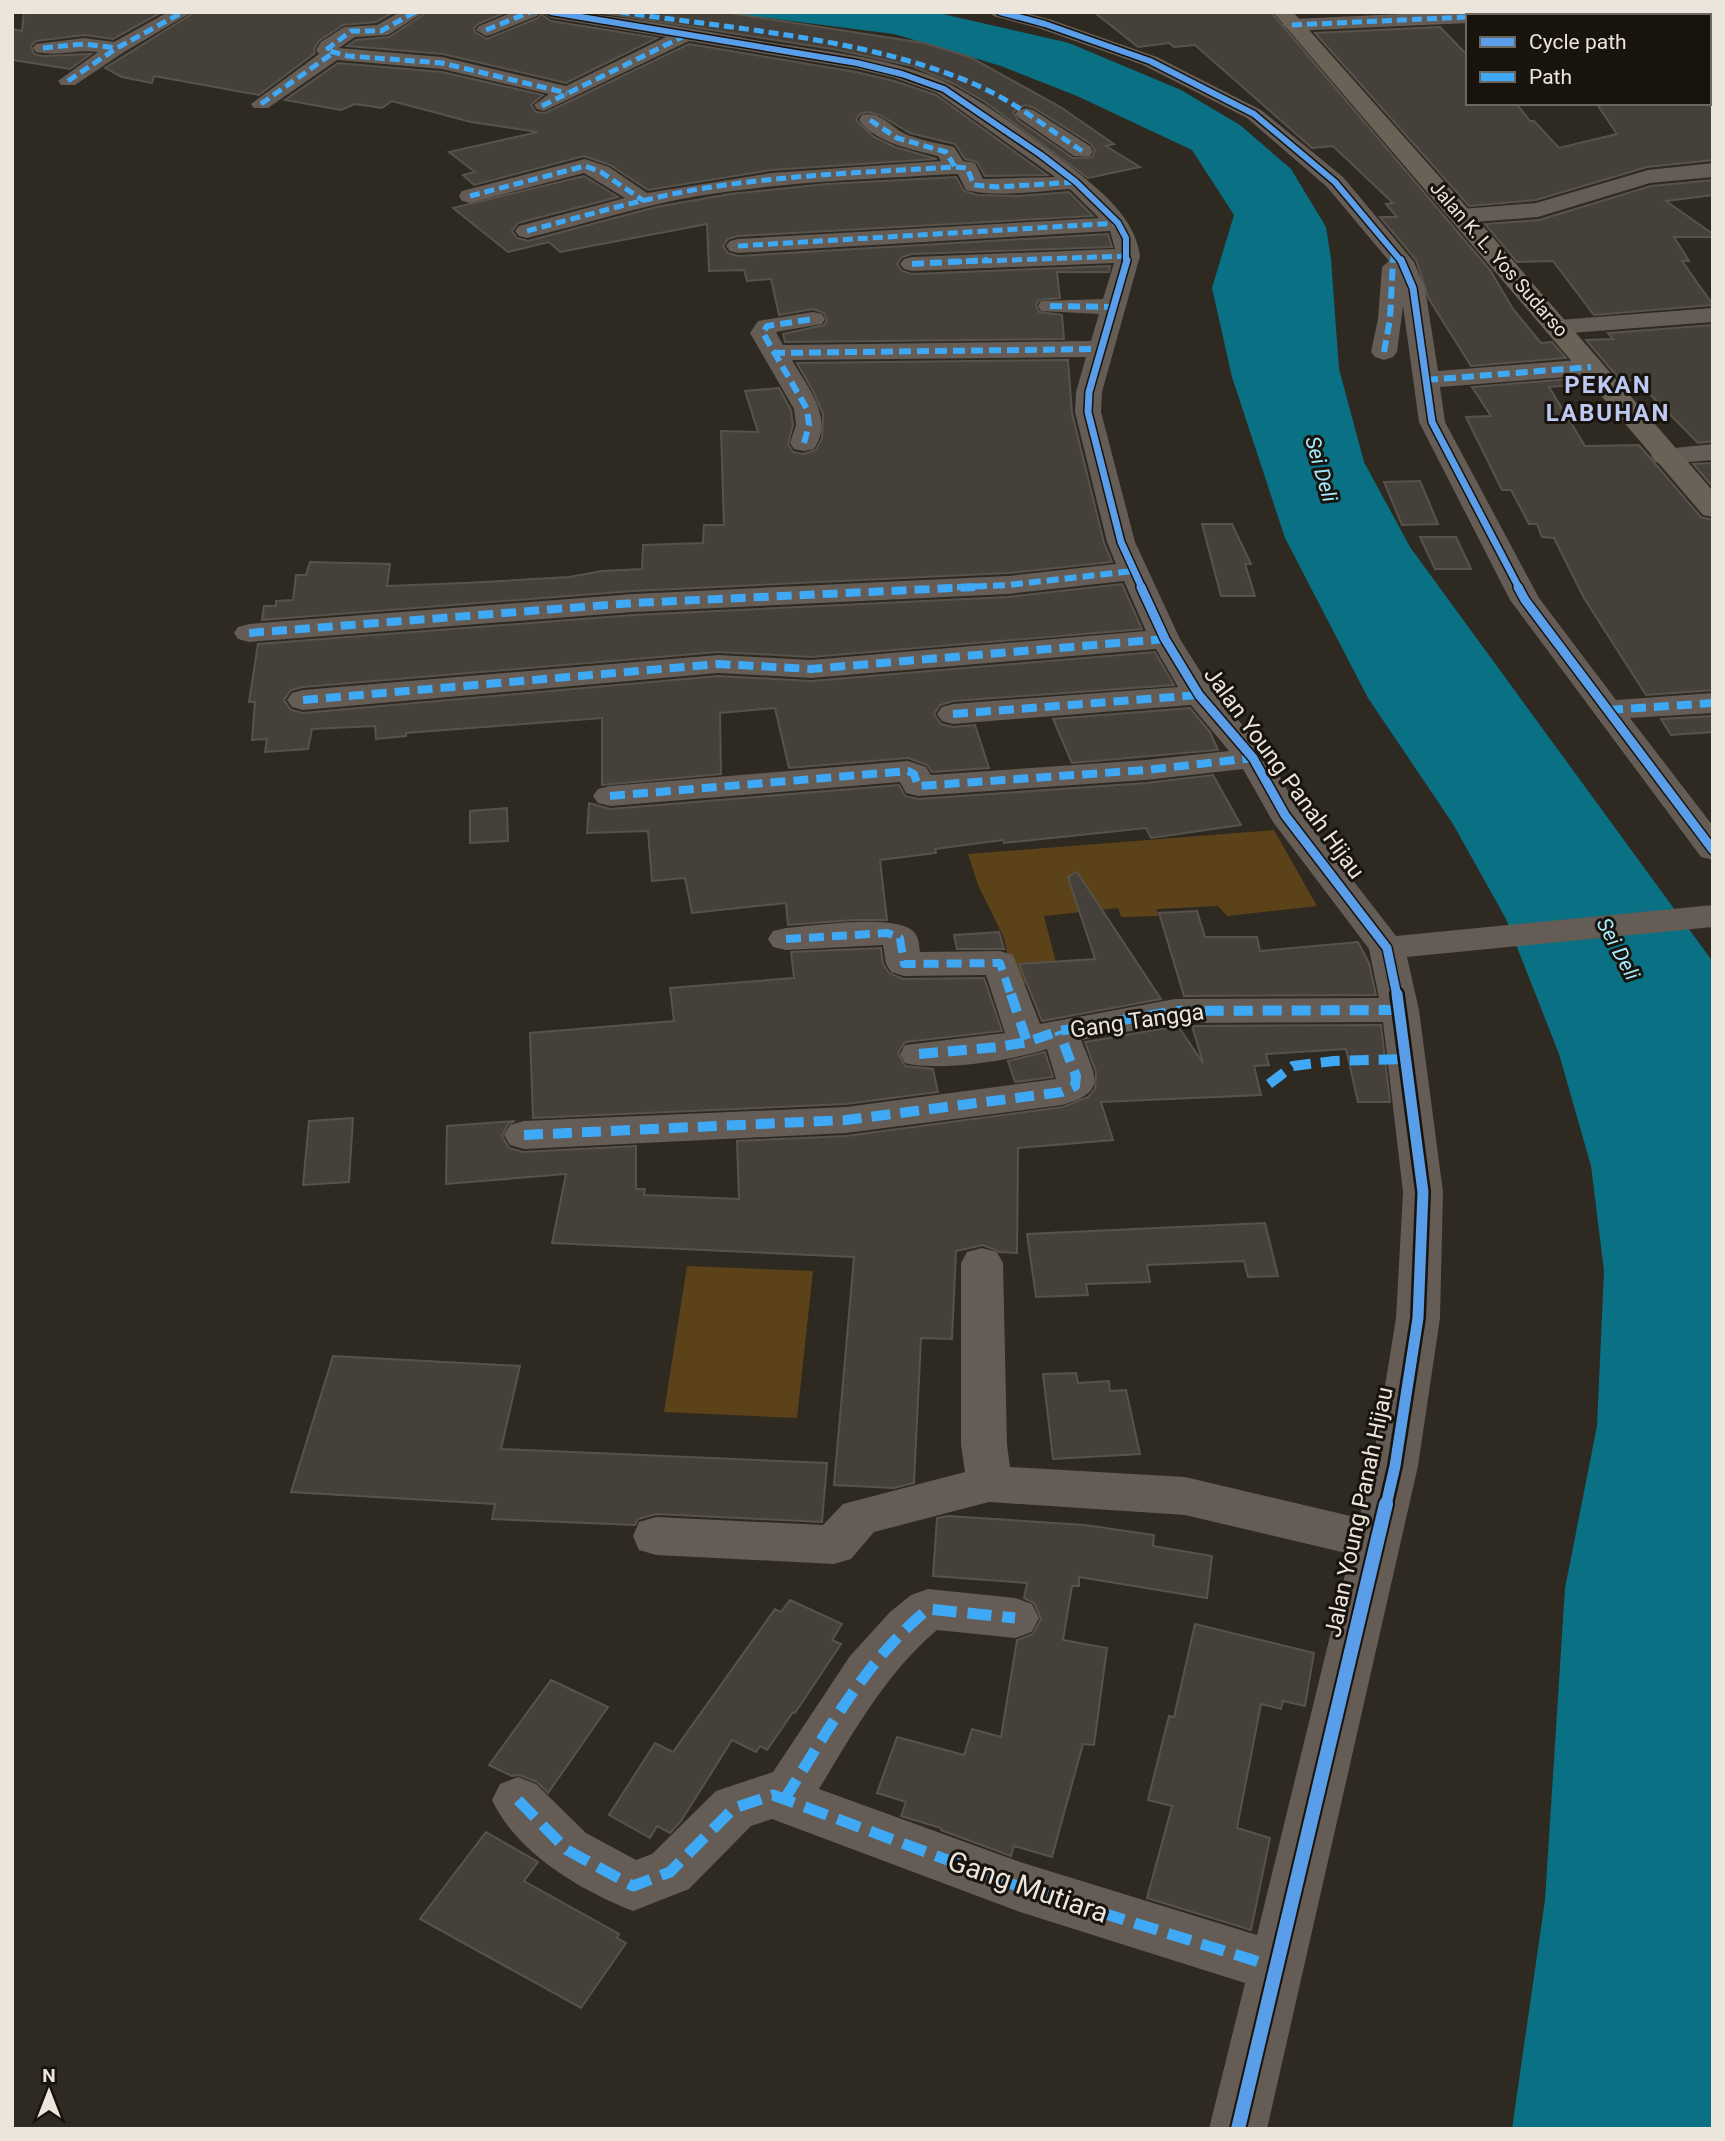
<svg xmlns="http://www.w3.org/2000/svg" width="1725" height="2141" viewBox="0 0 1725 2141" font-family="Roboto,sans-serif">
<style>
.green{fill:#5c4219}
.water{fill:#0a7084}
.building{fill:#45413a;stroke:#57534c;stroke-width:2;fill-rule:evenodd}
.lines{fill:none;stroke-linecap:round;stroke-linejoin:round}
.minor{fill:#645c55;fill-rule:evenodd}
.highway{fill:#6a6157;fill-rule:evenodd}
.quiet-far4{stroke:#3fa9f5;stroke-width:5;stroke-dasharray:10 5;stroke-linecap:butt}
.quiet-far3{stroke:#3fa9f5;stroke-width:6;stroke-dasharray:12 6;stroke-linecap:butt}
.quiet-far2{stroke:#3fa9f5;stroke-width:8;stroke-dasharray:15 8;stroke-linecap:butt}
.quiet-far1{stroke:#3fa9f5;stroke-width:10;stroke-dasharray:19 10;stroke-linecap:butt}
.quiet{stroke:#3fa9f5;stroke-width:11;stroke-dasharray:24 11;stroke-linecap:butt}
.cycleway-far4-casing{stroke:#18130d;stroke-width:9}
.cycleway-far3-casing{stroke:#18130d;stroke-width:10}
.cycleway-far2-casing{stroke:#18130d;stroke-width:12}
.cycleway-far1-casing{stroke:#18130d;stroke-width:16}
.cycleway-casing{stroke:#18130d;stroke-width:18}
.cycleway-far4{stroke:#5a9eea;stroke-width:6}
.cycleway-far3{stroke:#5a9eea;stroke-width:7}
.cycleway-far2{stroke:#5a9eea;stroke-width:9}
.cycleway-far1{stroke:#5a9eea;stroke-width:11}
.cycleway{stroke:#5a9eea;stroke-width:14}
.labels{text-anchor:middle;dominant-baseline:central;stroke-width:6;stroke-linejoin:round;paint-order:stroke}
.far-street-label{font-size:19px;fill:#ebe5dc;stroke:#18130d}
.far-water-label{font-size:21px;font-style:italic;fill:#a5eaff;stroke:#18130d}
.street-label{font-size:23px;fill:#ebe5dc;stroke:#18130d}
.far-district-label{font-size:24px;font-weight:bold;letter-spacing:2px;fill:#bec9f3;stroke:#18130d}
.near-street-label{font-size:28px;fill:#ebe5dc;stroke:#18130d}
</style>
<rect width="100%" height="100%" fill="#2e2921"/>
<!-- green -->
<g class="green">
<path d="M1274,830l43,76 -90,10 -9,-10 -61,3 1,7 -37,1 -3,-9 -74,8 17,66 -47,2 -10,-46 -26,-53 -10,-31z"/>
<path d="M687,1266l126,5 -16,147 -133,-6z"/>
</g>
<!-- water -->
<path class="water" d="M720,12h214l135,31 112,47 59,35 51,44 35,58 5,32 8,110 25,93 46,85 303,415v1167h-201l33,-229 20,-312 32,-162 7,-155 -13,-105 -32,-112 -53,-135 -53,-95 -85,-126 -83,-160 -53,-161 -20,-89 22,-73 -42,-65 -115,-54 -76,-30 -107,-32z"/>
<!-- building -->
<g class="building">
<path d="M24,12h138l-49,27 -29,-4 -48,6 -5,5 3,8 9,2 48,-2 -21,15 -58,-9v-31l10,2z"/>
<path d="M195,12h199l-18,10 -33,3 -24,16 -5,8 1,4 -56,42 -105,-19 -2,7 -30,-6 -17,-9z"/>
<path d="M427,12h79l-28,12 -4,4 1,4 12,7 51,-21 3,-4 10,7 106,17 -91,45 -123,-29 -96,-8 9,-6 33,-3z"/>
<path d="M597,12h126l201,31 46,14 92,51 52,36 -8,2 34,21 -52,11 -103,-76 -31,-18 -42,-18 -74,-16zM1025,105l9,3 57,36 4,6 -3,7 -19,1 -55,-38 -5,-8z"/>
<path d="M1094,12h177l219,258 23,39 28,34 11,-1 14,16 -95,8 -42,-67 -13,-39 -36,-43h17l-11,-13 7,-1 -60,-57 -21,2 -117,-103 -21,2 -5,-4 -31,4z"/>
<path d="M1440,27l28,29v47h48l14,18h4l25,27 58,-14 -21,-31h117v57l-66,7 -111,33 -67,6 -154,-173z"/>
<path d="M689,44l167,28 38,9 42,14 111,80 -62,1 -8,-14 -12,-3 -10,-15 -45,-11 -30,-18 -12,-3 -8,2 -4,6 18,17 21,10 42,12 -166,11 -123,20 -38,-25 -26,-9 -110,29 -11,-10 12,-3 -26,-20 89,-20 -67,-10 -79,-21 -10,7 -27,-4 -14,6 -56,-10 53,-37 104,9 101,23 -12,10 5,7 9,1z"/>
<path d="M584,176l34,21 -100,26 -6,8 5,7 11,3 128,-34 74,-13 96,-10 130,-7 8,14 14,4 40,1 51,-4 24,24 -355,20 -10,3 -5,7 5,7 10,3 370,-22 4,13 -200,7 -10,3 -5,7 5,7 10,3 198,-8 -1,6h-52l3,26 -21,2 -3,5 3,7 23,3 2,24 -279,3 -2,-8 41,-9 3,-5 -3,-7 -11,-4 -34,6 -8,-36 -24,2 -3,-11 -35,1 -2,-47 -147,28 -11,-10 -41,10 -55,-44z"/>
<path d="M1713,180v15l-47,6 47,33v3h-39l15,24h-7l31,44 -119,10 -41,-54 -36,1 -32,-38 54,-4 112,-34z"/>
<path d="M1713,325v116l-15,2 -62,-63 -15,1 -35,-41 27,-1 -5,-6z"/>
<path d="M1068,360l4,53 32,130 8,19 -104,11 -375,18 -371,29 2,-14h12v-5l17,-1 3,-25h10l4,-13 80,2 -3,22 78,-3 104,-6 33,-6 40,-2 1,-24 60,-2 1,-18h20l-3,-94 37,1 -13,-41 34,-3 12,22 2,15 -5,19 5,8 10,2 13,-4 6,-12 1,-24 -10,-23 -16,-28z"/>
<path d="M1583,378l4,6 -38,3 36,59 54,-1 62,72 12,3v170l-67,5 -62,-97 -30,-60 -12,-1 -5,-13h-8l-18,-34h-9l-36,-73 25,-1 -19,-29z"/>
<path d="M1713,463v24l-20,-23z"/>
<path d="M1420,481l18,43 -36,1 -18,-43z"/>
<path d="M1202,524h30l19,40h-6l10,32h-34z"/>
<path d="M1420,537h36l15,32h-36z"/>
<path d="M1122,584l20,45 -331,28 -93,-5 -415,35 -12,3 -7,10 7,10 12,3 415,-37 93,5 344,-29 19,33 -221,16 -13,4 -6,9 7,10 12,3 22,-2 14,43 -57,4 -5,-7 -19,-7 -119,10 -14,-60 -55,5 1,61 -119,11v-67l-196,15v3l-30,3 -1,-13 -63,3 -4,20 -43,3 2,-13 -15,1 3,-38h-6l9,-58 375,-29 375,-18z"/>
<path d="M1190,708l20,24 8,18 -146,13 -19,-44z"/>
<path d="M1713,716v16l-42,3 -10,-16z"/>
<path d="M1213,775l28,50 -90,13 -5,-10 -142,15 -1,-3 -68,9 1,4 -56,7 7,60h-34l-65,5 -2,-22 -94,10 -7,-35 -33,3 -4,-50 -61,2 2,-30 21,6 289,-24 6,11 13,3 228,-16z"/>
<path d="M507,808l1,33 -38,2v-32z"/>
<path d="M1077,872l84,127 -119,22 -23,-57 76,-5 -27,-82z"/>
<path d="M1197,911l8,26h52l3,14 98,-9 11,21 7,32 -192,1 -25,-83z"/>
<path d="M999,932l5,17h-47l-3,-14z"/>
<path d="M881,948l2,16 6,9 14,6 81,-1 18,53 -97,11 -7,11 7,13 28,3 5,23 -92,12 -313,14 -3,-85 144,-12 -4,-33 124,-10 -3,-26z"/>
<path d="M1381,1025l9,77h-32l-12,-53 -80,5 3,11 -15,1 7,29 -160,7 12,38 -95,8 -1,105 -17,-1 -17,-7 -27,6 -4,88 -31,-1 -7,145 -20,5 -60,-3 20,-228 -302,-14 14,-69 -120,10 1,-58 68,-5 -7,3 -6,12 7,12 14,4 113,-6v43h9l-1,6 95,4 -2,-58 109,-5 217,-29 25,-10 7,-8 1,-17 -11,-30 93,-16 25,37 -11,-37z"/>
<path d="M1045,1052l8,25 -38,5 -7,-21z"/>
<path d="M353,1118l-4,64 -46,3 6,-64z"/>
<path d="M1265,1223l13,53 -30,1 -4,-16 -97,4 3,17 -64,2 2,11 -52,2 -9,-63z"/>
<path d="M333,1356l187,10 -19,83 326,14 -5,59 -166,-8 -18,5 -3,6 -143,-6 3,-15 -204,-12z"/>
<path d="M1076,1373l2,10 31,-2 1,10 16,-1 14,64 -87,5 -10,-85z"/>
<path d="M948,1516l137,9 69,10 -1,11 59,10 -5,42 -128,-21v9h-7l-9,54 44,8 -13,97 -11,-1 -31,113 -38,-11 -3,10 -70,-26v-2l-40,-12 5,-14 -29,-9 20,-56 67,18 8,-26 29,8 16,-97 16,-6 8,-15 -7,-16 -10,-5 3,-15 -94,-7 4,-58z"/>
<path d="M790,1600l52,24 -10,16 9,4 -46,69 -2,-1 -26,38 -7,-4 -4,6 -24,-12 -51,81 -11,12 -13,-7 -7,12 -41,-23 46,-72 18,9 102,-143 6,3z"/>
<path d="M1195,1624l119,29 -9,53 -22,-5 -2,8 -20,-5 -24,124 33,10 -19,92 -104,-32 25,-92 -24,-6 21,-84 5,1z"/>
<path d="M551,1680l57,27 -60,86 -11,-11 -18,-7 -7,1 -23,-11z"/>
<path d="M486,1832l52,30 -14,19 95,53 -2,4 9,5 -45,65 -161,-89z"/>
</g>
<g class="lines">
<!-- minor -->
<g class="minor">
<path d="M168,12h24l-68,40 -49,33h-14l-3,-4 40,-29c-20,-3 -42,5 -62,0l-3,-4 3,-4 48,-6 30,4z"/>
<path d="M400,12h24l-36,23 -33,2 -16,11 103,9 124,29 100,-49 -115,-19 -9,-6c75,0 151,18 225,30 55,9 137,17 186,44 41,22 80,53 118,81 29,23 64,50 69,89l-38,136 -1,20 34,130 45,97 32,51 53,61 35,61 96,124 317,-31v22l-306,30 12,53 24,182 -3,126 -22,148 -151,663h-58l36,-146 -225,-71 -248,-93 -21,7 -62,63 -56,22c-53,-21 -116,-58 -141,-111l8,-16 18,-7 18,7 50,49 50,27 16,-6 64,-63 57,-19 77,-116 40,-44 21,-17 17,-6 87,9 17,6 7,14 -7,14 -17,6 -78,-8c-51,43 -84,103 -118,159l201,73 237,73 93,-381 -165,-39 -196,-13 -115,30 -23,27 -17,5 -178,-9 -17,-5 -6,-14 6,-14 17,-5 167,8 20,-21 122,-32 -4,-27v-182l6,-11 15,-4 15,4 6,11 4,182 3,22 175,10 174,41 13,-52 24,-148 7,-126 -20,-170 -208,1 -94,17c14,36 28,52 -19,65l-216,28 -322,16 -14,-4 -6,-10 6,-10 14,-4 322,-14 210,-28 -9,-30c-32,11 -110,23 -142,14l-5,-9 5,-9 100,-12 -19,-58 -82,1 -13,-4 -5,-8 -3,-19 -97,5 -13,-3 -5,-8 5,-8 13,-3c27,-2 110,-15 128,4 5,5 5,13 6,20l80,-1 13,4 27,69 135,-25 204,-1 -10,-49 -96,-127 -30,-53 -97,11 -228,16 -12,-3 -6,-11 -290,24 -12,-3 -5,-7 5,-7 12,-3 298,-25 18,6 5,8 215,-15 83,-9 -38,-46 -238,19 -11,-3 -5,-7 5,-7 11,-3 225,-17 -22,-38 -345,29 -93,-5 -415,37 -11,-3 -5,-7 5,-7 11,-3 415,-35 93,5 335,-29 -22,-50 -116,13 -375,18 -384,30 -11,-3 -4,-6 4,-6 11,-3 384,-30 375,-18 108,-12 -9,-22 -32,-130 1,-20 10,-35 -294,3c15,27 43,58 22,89l-10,2 -10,-2 -4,-6 6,-18 -2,-16 -44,-76 8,-12 55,-9 9,2 3,5 -3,5 -46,8 7,13 308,-4 8,-27 -58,-3 -3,-5 3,-5 62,-2 11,-36 -202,8 -8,-2 -4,-5 4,-5 8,-2 203,-8 -5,-18 -372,22 -8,-2 -4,-5 4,-5 8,-2 361,-21 -29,-29c-33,2 -71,9 -104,1l-8,-16h-3c-86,5 -172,8 -257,22 -58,10 -113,28 -171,42l-8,-2 -4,-5 4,-5 106,-28 -41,-25 -114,30 -8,-2 -3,-5 3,-5 123,-32 24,8 38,26 124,-20 170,-12 -3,-5c-26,-7 -61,-12 -79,-36l3,-5c18,-4 27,10 41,18 15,7 35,10 51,14l9,14 12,2 8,16 72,-2 -118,-84 -42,-15 -38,-9 -168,-28 -145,70 -7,-2 -3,-4 15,-11 -107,-25 -105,-9 -69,48h-14l-3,-4 68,-50 -3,-4 5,-8 23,-15 33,-2z"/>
<path d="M513,12h26l-2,4 -44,18 -7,2 -10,-6 3,-4z"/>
<path d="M991,12h32l29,8 105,37 104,53 82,67 71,85 11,26 13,83 153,-12 9,3 4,5 -4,5 -9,3 -151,12 5,35 94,176 77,102 97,-7v20l-83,5 83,108v34l-12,-3 -191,-257 -91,-178 -16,-116 -6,46 -4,5 -9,3 -9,-3 -4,-5 7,-33 4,-52 7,-6 -62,-74 -80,-69 -104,-53 -105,-37 -45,-12z"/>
<path d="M1445,12h27l5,4h-9v7l-176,8 -10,-6 10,-6z"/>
<path d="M1500,12h22l-2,4h-22z"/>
<path d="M1642,12h61l2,4h-61z"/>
<rect x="1709" y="88" width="4" height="12"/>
<path d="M1026,108l7,2 57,36 3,5 -3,5h-16l-55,-38 -4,-4 4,-4z"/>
<path d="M1713,163v14l-63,6 -112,34 -76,6 -8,-2 -3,-5 3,-5 8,-2 74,-6 112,-33z"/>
<path d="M1713,308v14l-155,12 -9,-2 -3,-5 3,-5 9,-2z"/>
<path d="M1713,444v16l-48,4 -10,-2 -4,-6 4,-6z"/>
</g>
<!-- highway -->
<path class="highway" d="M1273,12h20l177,199 243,280v26l-10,-2z"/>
<!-- quiet-far4 -->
<g class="quiet-far4">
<path d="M415,12l-34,19h-30l-25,19 22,6 94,7 125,30"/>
<path d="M620,12c115,17 257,27 363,76 36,17 67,42 99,63"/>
<path d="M1651,12l45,4"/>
<path d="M1507,16l6,-4"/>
<path d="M1709,17h4"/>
<path d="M1292,25l176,-8"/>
<path d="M486,30l44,-18"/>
<path d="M43,48l41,-4 33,4"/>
<path d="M68,81l49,-33 66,-36"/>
<path d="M1709,94h4"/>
<path d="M261,104l72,-51"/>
<path d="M542,106l144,-71"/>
<path d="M870,120l27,18 49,14 9,15"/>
<path d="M470,196l115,-30 16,6 43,29"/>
<path d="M527,231c57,-15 114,-32 172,-42 84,-14 170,-17 256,-22l12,1 7,17 23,2 79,-5"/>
<path d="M738,246l380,-23"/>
<path d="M952,262l176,-6"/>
<path d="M1393,262v-8"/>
</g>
<!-- quiet-far3 -->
<g class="quiet-far3">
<path d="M912,264l76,-4"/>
<path d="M1050,306l62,1"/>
<path d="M1384,352l6,-33 3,-59"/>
<path d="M773,353l327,-4"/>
<path d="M1426,380l165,-13"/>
<path d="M804,443l5,-18 -2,-16 -44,-76 4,-7 46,-7"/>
<path d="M939,588l69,-3 125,-14"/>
</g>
<!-- quiet-far2 -->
<g class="quiet-far2">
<path d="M249,633l384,-30 342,-16"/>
<path d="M303,700l415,-36 93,5 354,-30"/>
<path d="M1608,710l105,-7"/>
<path d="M953,714l246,-19"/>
<path d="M610,796l298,-25 6,3 4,12 228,-16 107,-12"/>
<path d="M786,939l101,-6 13,5 4,26 96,-1 11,33"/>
</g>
<!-- quiet-far1 -->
<g class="quiet-far1">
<path d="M1011,994l16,48"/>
<path d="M919,1054l79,-7 29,-5 32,-11 116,-20 225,-1"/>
<path d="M1269,1084l24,-18 41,-5 72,-2"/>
<path d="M524,1135l322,-15 216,-28 13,-6 1,-10 -17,-45"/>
</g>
<!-- quiet -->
<g class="quiet">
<path d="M518,1800l49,50 66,36 37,-14 64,-64 39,-13 247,92 255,80"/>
<path d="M784,1800c43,-68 81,-139 144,-191l87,9"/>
</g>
<!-- cycleway-far4 casing -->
<g class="cycleway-far4-casing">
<g id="cycleway-far4">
<path d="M551,12l306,51 45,11 42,15 97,66 35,27 42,41 8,15v24"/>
<path d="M1000,12l45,12 105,37 104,53 81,68 67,80"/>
</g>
</g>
<!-- cycleway-far3 casing -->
<g class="cycleway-far3-casing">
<g id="cycleway-far3">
<path d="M1127,260l-38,132 -1,20 33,130 21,46"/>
<path d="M1401,260l12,28 19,134 87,166"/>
</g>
</g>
<!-- cycleway-far2 casing -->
<g class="cycleway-far2-casing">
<g id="cycleway-far2">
<path d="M1141,587l24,52 34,56 54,63 32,57 102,133 10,48"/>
<path d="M1518,587l7,13 188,250"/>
</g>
</g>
<!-- cycleway-far1 casing -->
<g class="cycleway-far1-casing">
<path id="cycleway-far1" d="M1386,1505l9,-39 23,-148 5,-126 -26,-198"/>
</g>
<!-- cycleway casing -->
<g class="cycleway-casing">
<path id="cycleway" d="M1238,2129l148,-625"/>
</g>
<!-- cycleway-far4 -->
<use href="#cycleway-far4" class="cycleway-far4"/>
<!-- cycleway-far3 -->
<use href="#cycleway-far3" class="cycleway-far3"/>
<!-- cycleway-far2 -->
<use href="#cycleway-far2" class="cycleway-far2"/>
<!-- cycleway-far1 -->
<use href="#cycleway-far1" class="cycleway-far1"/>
<!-- cycleway -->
<use href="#cycleway" class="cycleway"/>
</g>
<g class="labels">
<!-- far-street labels -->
<g class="far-street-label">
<text transform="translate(1499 259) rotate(49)">Jalan K. L. Yos Sudarso</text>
</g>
<!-- far-water labels -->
<g class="far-water-label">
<text transform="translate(1321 469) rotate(74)">Sei Deli</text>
<text transform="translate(1618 949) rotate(62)">Sei Deli</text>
</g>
<!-- street labels -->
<g class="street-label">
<text transform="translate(1284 773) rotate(54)">Jalan Young Panah Hijau</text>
<text transform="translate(1137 1021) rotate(-8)">Gang Tangga</text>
<text transform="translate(1359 1512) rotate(-78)">Jalan Young Panah Hijau</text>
</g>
<!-- far-district labels -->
<g class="far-district-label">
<text x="1608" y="385">PEKAN<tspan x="1608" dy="28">LABUHAN</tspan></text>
</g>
<!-- near-street labels -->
<g class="near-street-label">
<text transform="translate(1028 1887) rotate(19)">Gang Mutiara</text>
</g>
</g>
<!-- border -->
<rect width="1725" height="2141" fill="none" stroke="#ebe5dc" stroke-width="28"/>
<!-- legend -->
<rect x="1466" y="14" width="245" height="91" fill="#18130d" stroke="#6c6760" stroke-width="2"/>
<rect x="1480" y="37" width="35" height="10" fill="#5a9eea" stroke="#6c6760" stroke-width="2"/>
<text x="1529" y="49" font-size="21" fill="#ebe5dc">Cycle path</text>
<rect x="1480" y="72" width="35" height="10" fill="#3fa9f5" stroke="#6c6760" stroke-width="2"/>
<text x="1529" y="84" font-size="21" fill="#ebe5dc">Path</text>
<!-- north arrow -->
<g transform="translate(49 2092)" stroke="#18130d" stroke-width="5" paint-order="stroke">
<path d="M0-5L12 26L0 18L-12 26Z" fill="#ebe5dc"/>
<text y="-10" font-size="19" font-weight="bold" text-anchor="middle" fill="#ebe5dc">N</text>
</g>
</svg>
